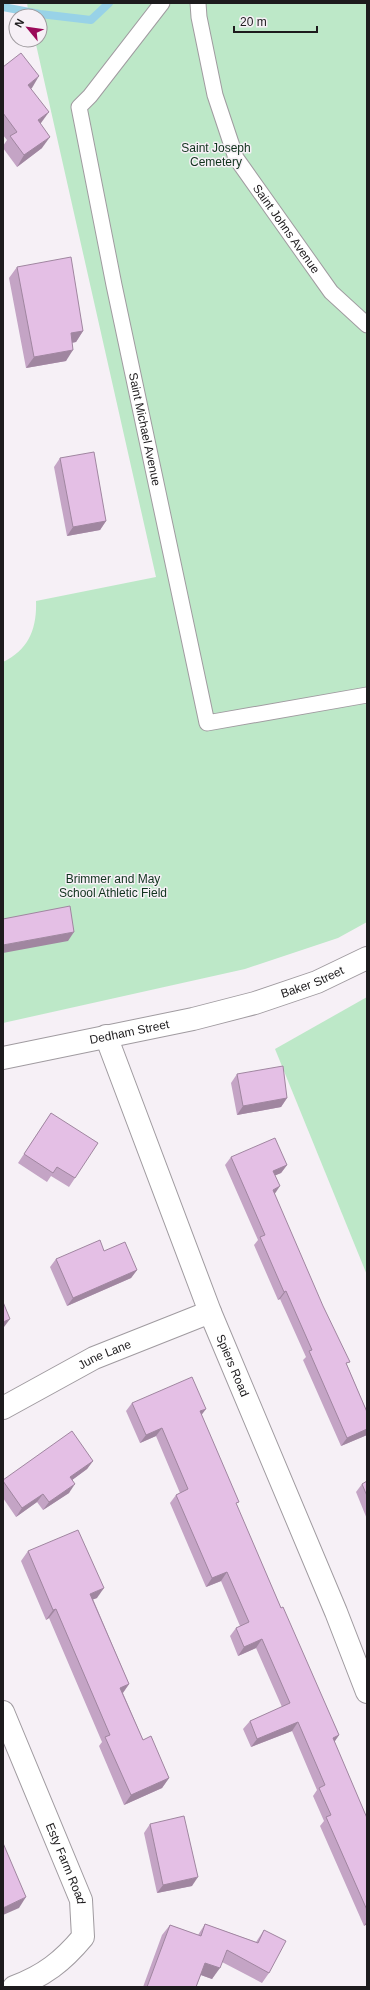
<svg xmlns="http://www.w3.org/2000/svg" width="370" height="1990" viewBox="0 0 370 1990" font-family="Arial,sans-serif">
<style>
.green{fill:#bde8c8}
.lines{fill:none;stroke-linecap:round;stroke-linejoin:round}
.stream{stroke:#98d2e7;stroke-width:8}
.service-casing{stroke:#a09ba0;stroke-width:17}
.minor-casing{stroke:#a09ba0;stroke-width:24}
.tertiary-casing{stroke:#a09ba0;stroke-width:24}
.service{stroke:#fff;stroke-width:15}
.minor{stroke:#fff;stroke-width:22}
.tertiary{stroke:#fff;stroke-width:22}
.wall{fill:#c4a4c5}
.shaded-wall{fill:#a086a0}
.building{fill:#e4bfe5;stroke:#a086a0}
.labels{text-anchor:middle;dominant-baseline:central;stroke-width:3;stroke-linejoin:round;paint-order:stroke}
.park-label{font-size:12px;fill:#0f321c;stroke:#f6f0f6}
.street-label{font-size:12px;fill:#1d1b1d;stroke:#f6f0f6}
</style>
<rect width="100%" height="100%" fill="#f6f0f6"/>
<!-- green -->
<g class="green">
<path d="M27,3h340v919l-29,16 -93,31 -242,54v-361c26,-12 34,-34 33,-61l120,-24 -121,-537h5v-24h-11z"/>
<path d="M367,997v278l-92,-226z"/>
</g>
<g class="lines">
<!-- stream -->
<path class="stream" d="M3,7l37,7 51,6 18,-17"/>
<!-- service casing -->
<g class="service-casing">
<g id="service">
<path id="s1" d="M162,3l-72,93 -11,11 35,178 93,438 160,-28"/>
<path id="s2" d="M198,3l1,14 16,78 21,63 95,134 36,33"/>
</g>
</g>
<!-- minor casing -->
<g class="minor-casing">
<g id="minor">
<path id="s3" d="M3,1408l91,-50 116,-46"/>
<path id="s4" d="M3,1712l78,188 2,37c-20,24 -39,39 -69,50"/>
</g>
</g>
<!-- tertiary casing -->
<g class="tertiary-casing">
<g id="tertiary">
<path id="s5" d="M106,1036l104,276 126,300 31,80"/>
<path id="s6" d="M3,1058l190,-39 62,-16 62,-21 50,-24"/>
</g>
</g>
<!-- service -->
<use href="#service" class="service"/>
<!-- minor -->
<use href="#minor" class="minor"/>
<!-- tertiary -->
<use href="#tertiary" class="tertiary"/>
</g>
<!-- wall -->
<g class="wall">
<path d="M3,67l29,21h-1l9,35 2,25 -25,19 -14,-19v-2l4,-6 -4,-5z"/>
<path d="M17,267l66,64 -7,11 -4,1 -6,18 -40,7 -17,-90z"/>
<path d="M60,458l46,63 -6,9 -33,6 -13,-69z"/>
<path d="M237,1074l50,24 -6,9 -44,8 -6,-32z"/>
<path d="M51,1113l24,65 -6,9 -18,-11 -4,6 -29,-19z"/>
<path d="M231,1157l56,8 -6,8 -6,2 -1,19 93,218v23l-26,11 -38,-86 3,-3 -26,-58 -2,1 -24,-55 4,-5 -33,-75z"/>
<path d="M104,1251l33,19 -6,8 -64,28 -17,-39 6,-8z"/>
<path d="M132,1403l69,12 35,90 45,103 58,127 -5,7 33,76v106l-3,2 -44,-100 4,-5 -11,-25 4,-6 -25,-59 -41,16 -8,-18 7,-8 32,-14 -26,-59 -18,8 -8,-20 6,-8 4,-2 -19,-45 -15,6 -36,-84 6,-8 4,-2 -24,-57 -16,7 -14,-32z"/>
<path d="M93,1461l-6,8 -15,11 -3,13 -26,17 -6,-8 -21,15 -13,-19v-18z"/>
<path d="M367,1481v38l-11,-27 6,-8z"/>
<path d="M28,1551l69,47 -4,1 36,85 -6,9 20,47 26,38 -7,10 -38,17 -25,-59 3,-4 -53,-124 -3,2 -25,-59z"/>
<path d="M150,1824l42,62 -35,7 -13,-60z"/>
<path d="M205,1924l51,18 8,-12 5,43 -7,10 -40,-21 -10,17 -11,-4 -5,12h-53l19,-52 8,-10 28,10z"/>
</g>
<!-- shaded-wall -->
<g class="shaded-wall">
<path d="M39,76l-7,12 -12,8 8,-11z"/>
<path d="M49,112l-8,11 -11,8 8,-11z"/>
<path d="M50,137l-8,11 -25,19 7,-12z"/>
<path d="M83,331l-7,11 -13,2 8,-11z"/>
<path d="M73,350l-7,11 -40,7 8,-11z"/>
<path d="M106,521l-6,9 -33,6 6,-9z"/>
<path d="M74,932l-6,9 -65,12v-8z"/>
<path d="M287,1098l-6,9 -44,8 6,-9z"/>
<path d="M287,1165l-6,8 -14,6 6,-8z"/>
<path d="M280,1186l-6,9 -1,-5z"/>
<path d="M137,1270l-6,8 -64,28 6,-8z"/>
<path d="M286,1291l-6,8 -2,1 6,-8z"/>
<path d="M10,1319l-6,8 -1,1v-6z"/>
<path d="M206,1409l-6,8v-6z"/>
<path d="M162,1428l-6,8 -16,7 6,-8z"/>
<path d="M367,1429v6l-26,11 6,-8z"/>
<path d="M93,1461l-6,8 -23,17 6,-9z"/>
<path d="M75,1484l-6,9 -26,17 6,-8z"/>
<path d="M43,1494l-6,8 -21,15 6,-9z"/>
<path d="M227,1572l-6,9 -15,6 6,-9z"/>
<path d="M104,1588l-7,10 -13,5 6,-9z"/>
<path d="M56,1609l-7,9 -3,2 7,-10z"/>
<path d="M262,1639l-6,9 -18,8 6,-9z"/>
<path d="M129,1684l-7,10 -2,-6z"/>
<path d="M298,1722l-6,9 -41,16 6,-8z"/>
<path d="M339,1735l-6,9v-6z"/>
<path d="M169,1778l-7,10 -38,17 7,-10z"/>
<path d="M198,1877l-6,9 -35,7 6,-8z"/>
<path d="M26,1897l-7,11 -16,7v-7z"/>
<path d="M367,1921v3l-3,2z"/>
<path d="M205,1963l15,5 -8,11 -14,-5z"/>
</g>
<!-- building -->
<g class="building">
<path d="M21,53l18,23 -11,9 21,27 -11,8 12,17 -26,18 -14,-19 7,-4 -14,-19v-46z"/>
<path d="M71,257l12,74 -12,2 2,17 -39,7 -17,-90z"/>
<path d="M94,452l12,69 -33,6 -13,-69z"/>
<path d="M70,906l4,26 -71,13v-26z"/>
<path d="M283,1066l4,32 -44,8 -6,-32z"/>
<path d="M51,1113l47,30 -23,35 -18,-11 -4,6 -29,-19z"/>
<path d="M275,1138l12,27 -14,6 7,15 -7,4 50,116 27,56 -4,1 21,49v17l-20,9 -38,-87 3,-1 -26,-59 -2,1 -24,-55 5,-2 -34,-78z"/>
<path d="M100,1240l4,11 21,-9 12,28 -64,28 -17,-39z"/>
<path d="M3,1302l7,17 -7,3z"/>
<path d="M192,1377l14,32 -6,2 39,91 -3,1 45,105 2,-1 56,128 -6,3 34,80v92l-41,-93 5,-2 -12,-27 6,-3 -27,-63 -41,17 -7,-18 40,-18 -28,-64 -18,8 -8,-19 13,-6 -22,-50 -15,6 -36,-83 12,-6 -26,-61 -16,7 -14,-32z"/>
<path d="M72,1431l21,30 -23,16 5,7 -26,18 -6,-8 -21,14 -19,-27v-1z"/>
<path d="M367,1481v15l-5,-12z"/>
<path d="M78,1530l26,58 -14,6 39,90 -9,4 23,52 8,-4 18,42 -38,17 -26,-58 5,-2 -54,-126 -3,1 -25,-59z"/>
<path d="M184,1816l14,61 -35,8 -13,-61z"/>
<path d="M3,1843l23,54 -23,11z"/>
<path d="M205,1924l53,19 6,-13 22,11 -17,32 -42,-23 -7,18 -15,-5 -9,24h-49l23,-62 31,11z"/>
</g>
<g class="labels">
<!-- park labels -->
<g class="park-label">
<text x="216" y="148">Saint Joseph<tspan x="216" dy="14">Cemetery</tspan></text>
<text x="113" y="879">Brimmer and May<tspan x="113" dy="14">School Athletic Field</tspan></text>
</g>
<!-- street labels -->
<g class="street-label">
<text stroke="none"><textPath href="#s2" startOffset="247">Saint Johns Avenue</textPath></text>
<text stroke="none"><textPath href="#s1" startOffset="462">Saint Michael Avenue</textPath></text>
<text stroke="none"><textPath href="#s6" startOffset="319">Baker Street</textPath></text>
<text stroke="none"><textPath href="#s6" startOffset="129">Dedham Street</textPath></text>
<text stroke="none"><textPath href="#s3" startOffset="115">June Lane</textPath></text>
<text stroke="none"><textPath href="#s5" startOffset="353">Spiers Road</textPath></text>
<text stroke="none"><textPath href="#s4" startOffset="164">Esty Farm Road</textPath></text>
</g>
</g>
<!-- border -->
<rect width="370" height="1990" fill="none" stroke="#1d1b1d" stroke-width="8"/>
<!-- north arrow -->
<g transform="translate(28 28) rotate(299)"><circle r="19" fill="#f6f0f6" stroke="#9f9b9f"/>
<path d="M0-3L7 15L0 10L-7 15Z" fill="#9b0959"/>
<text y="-6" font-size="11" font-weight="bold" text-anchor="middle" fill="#1d1b1d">N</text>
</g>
<!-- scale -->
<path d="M234 26v6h83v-6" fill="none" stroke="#1d1b1d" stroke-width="2"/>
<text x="240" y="26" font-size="12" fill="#1d1b1d" stroke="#f6f0f6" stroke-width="3" paint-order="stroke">20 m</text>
</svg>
